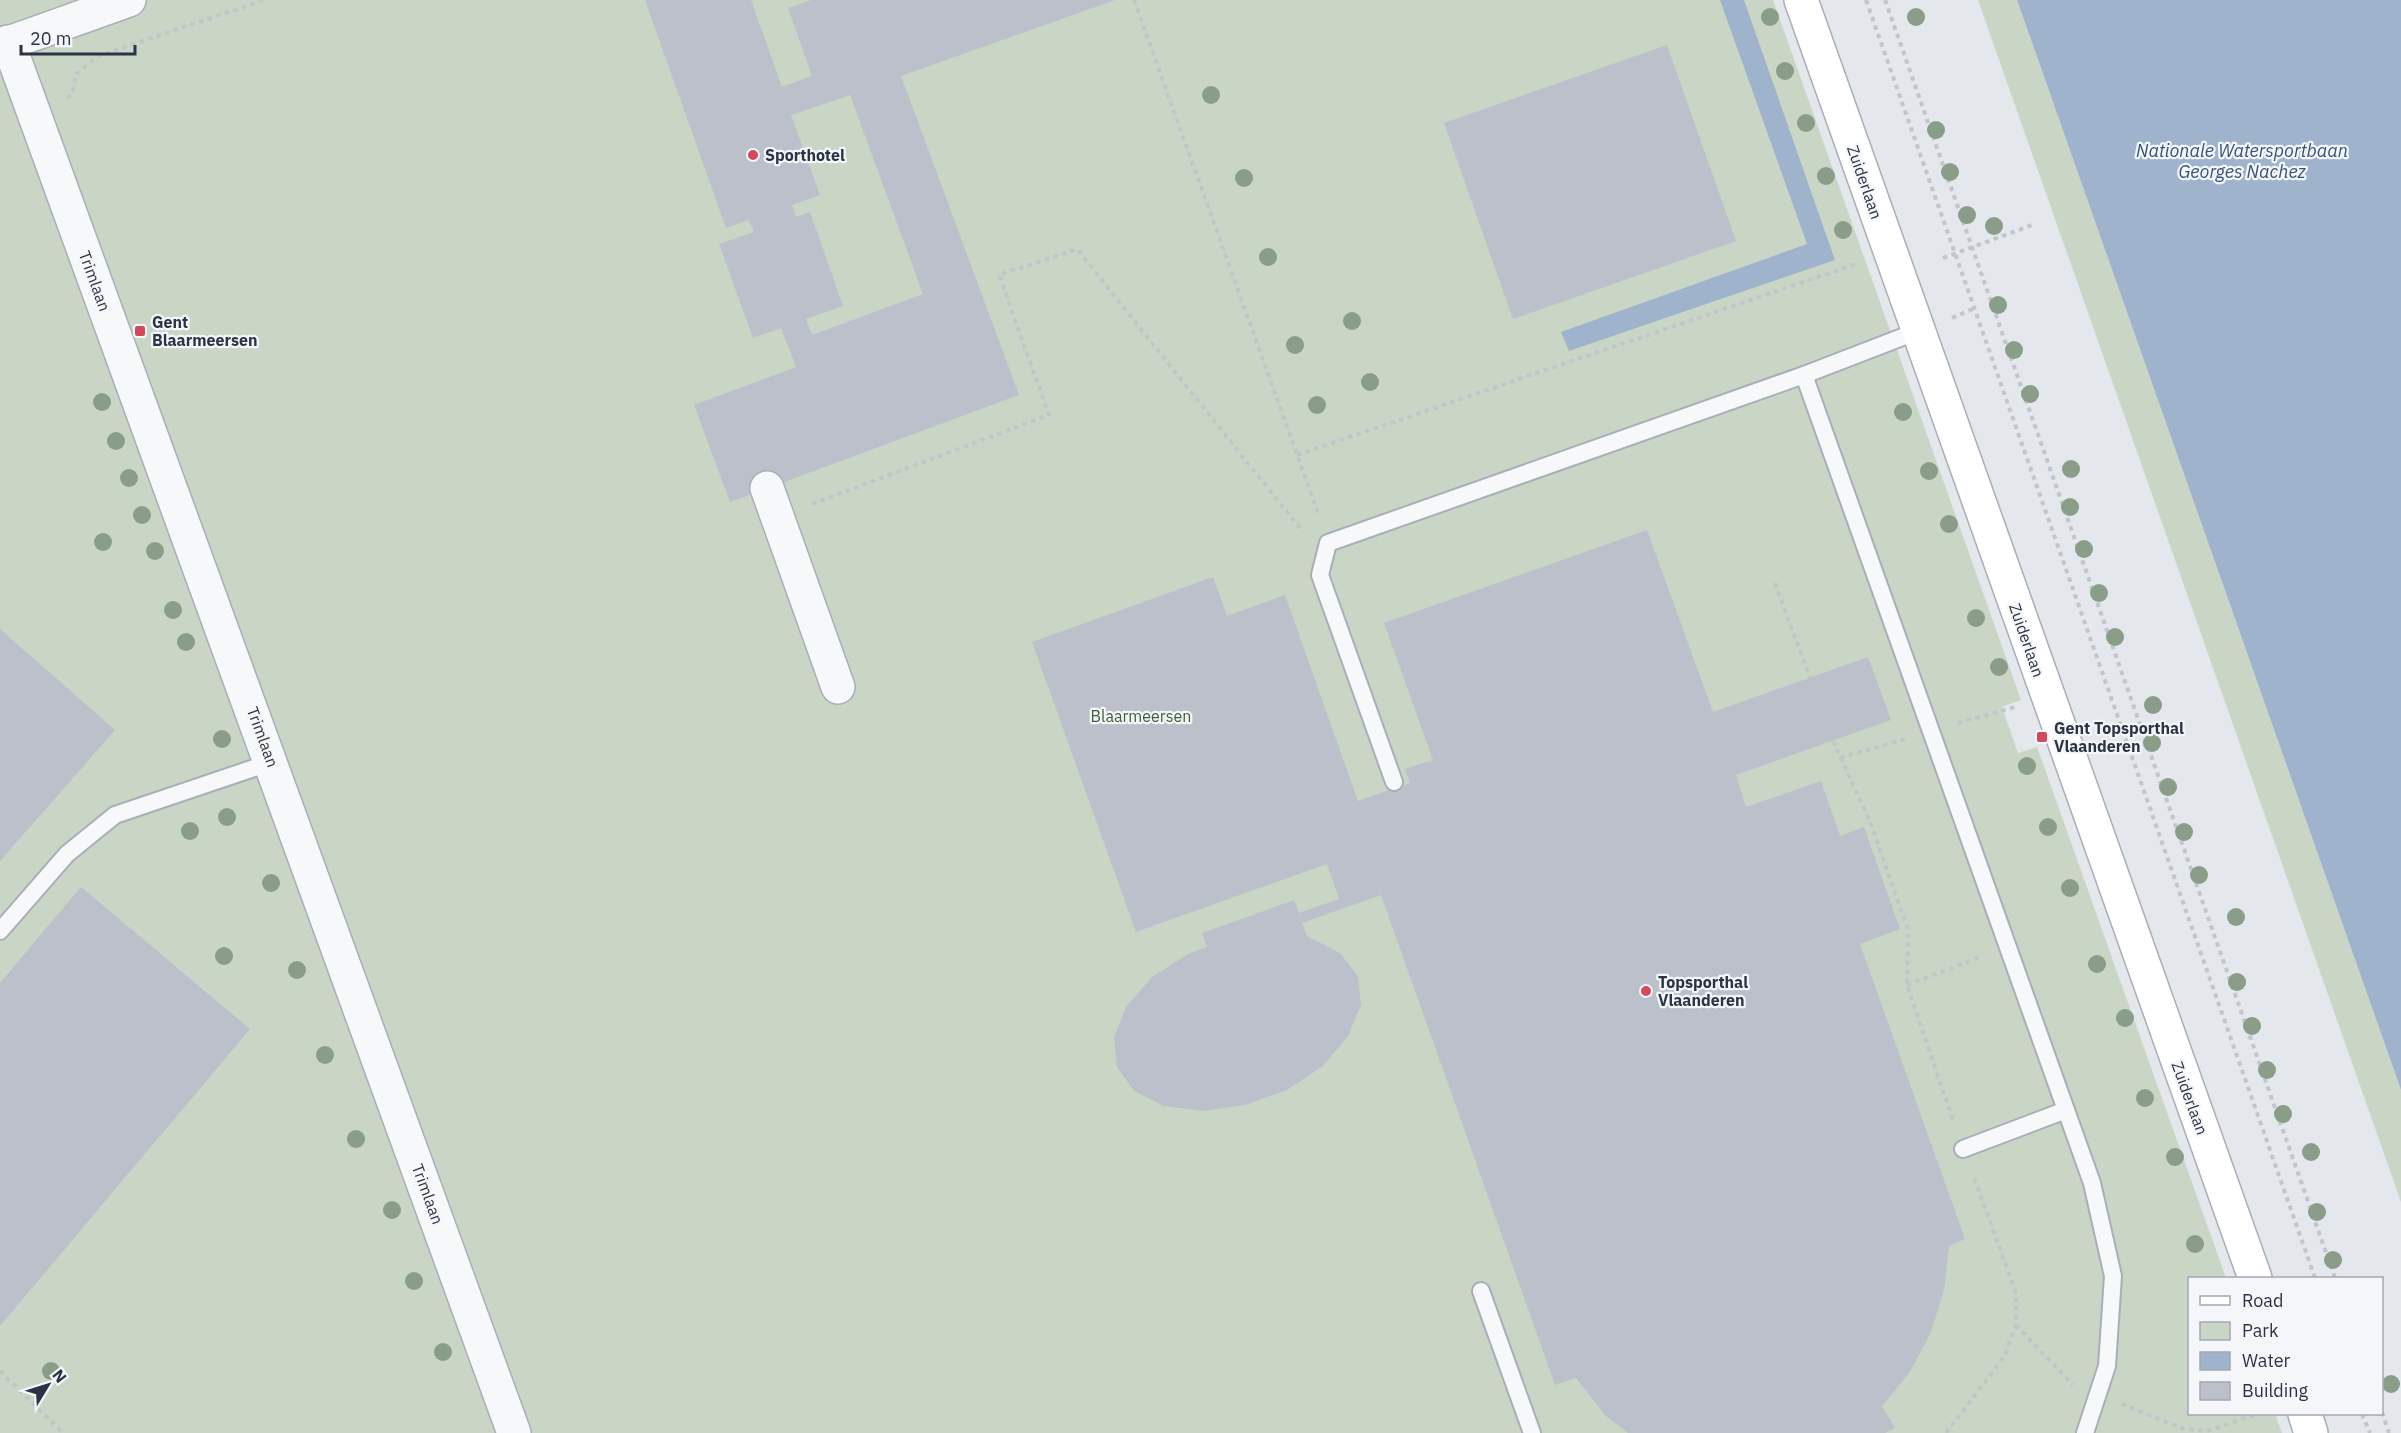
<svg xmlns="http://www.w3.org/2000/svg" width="2401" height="1433" viewBox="0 0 2401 1433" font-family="'IBM Plex Sans',sans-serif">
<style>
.green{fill:#c9d6c5}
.water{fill:#9fb4cc}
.building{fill:#bbc0ca;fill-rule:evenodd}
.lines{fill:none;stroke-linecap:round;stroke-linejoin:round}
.lane-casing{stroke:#a9aeb7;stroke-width:20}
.street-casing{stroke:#a9aeb7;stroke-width:36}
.secondary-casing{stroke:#a9aeb7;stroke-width:36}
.path{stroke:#c2c5cb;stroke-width:4;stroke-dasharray:4.5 4.5;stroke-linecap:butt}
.lane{stroke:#f7f8fa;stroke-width:16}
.street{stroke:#f7f8fa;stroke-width:33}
.secondary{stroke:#fff;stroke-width:33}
.tree{fill:#899d89}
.poi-dot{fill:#d1495b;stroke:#f4f6f9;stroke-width:2}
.labels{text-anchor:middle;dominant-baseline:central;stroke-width:4.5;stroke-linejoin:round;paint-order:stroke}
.poi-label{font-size:16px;font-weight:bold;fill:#2b3445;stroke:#f4f6f9;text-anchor:start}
.street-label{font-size:16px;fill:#2b3445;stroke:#f4f6f9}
.park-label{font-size:16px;fill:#3f6138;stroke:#f4f6f9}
.water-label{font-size:18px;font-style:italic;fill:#34527a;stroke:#f4f6f9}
</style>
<rect width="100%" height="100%" fill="#e4e7ec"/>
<!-- green -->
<g class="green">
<path d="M0,0h1773l248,700 -19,7 16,46 19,-6 189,531h-36v136h85l7,19h-2282z"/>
<path d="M1978,0h39l384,1090v112z"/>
</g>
<!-- water -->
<g class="water">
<path d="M1720,0h24l91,260 -266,91 -8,-19 246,-88z"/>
<path d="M2017,0h384v1090z"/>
</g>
<!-- building -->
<g class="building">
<path d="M645,0h106l31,87 30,-11 -24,-68 23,-8h304l-214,76 118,319 -289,107 -36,-97 102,-38 -15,-39 -28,10 -34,-94 35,-12 -5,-12 -23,8zM850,95l73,199 -111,41 -6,-16 37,-13 -33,-94 -14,5 -4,-12 28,-10 -29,-80z"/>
<path d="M1667,45l69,196 -223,78 -69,-196z"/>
<path d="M1647,530l66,182 155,-55 23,63 -155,55 10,32 75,-26 19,55 24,-9 36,102 -40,15 105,295 -16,7 -5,44 -13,42 -21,40 -28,34 13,22 -10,5h-257l-22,-17 -30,-38 -21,7 -174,-490 -79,28 5,13 33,17 18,23 3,29 -13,31 -25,30 -36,24 -42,15 -42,6 -39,-5 -30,-15 -17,-24 -3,-29 12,-31 26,-30 36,-23 19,-7 -5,-14 92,-33 5,13 40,-14 -12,-35 -191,68 -104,-290 181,-65 14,39 58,-21 73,206 52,-18 -5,-14 28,-9 -49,-137z"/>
<path d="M0,629l115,101 -115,131z"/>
<path d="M81,887l169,142 -250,297v-343z"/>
</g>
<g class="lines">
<!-- lane casing -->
<g class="lane-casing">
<g id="lane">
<path d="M1804,375l288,808 21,93 -6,90 -22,67"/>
<path d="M1394,782l-74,-207 8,-32 476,-168 114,-44"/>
<path d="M0,931l67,-77 48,-39 157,-53"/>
<path d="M1963,1149l103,-39"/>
<path d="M1481,1291l51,142"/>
</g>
</g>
<!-- street casing -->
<g class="street-casing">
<g id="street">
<path d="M8,42l506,1391"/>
<path d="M0,46l129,-46"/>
<path d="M767,488l71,199"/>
</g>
</g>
<!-- secondary casing -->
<g class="secondary-casing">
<g id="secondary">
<path d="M1801,0l454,1278"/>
<path d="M2305,1414l6,19"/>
</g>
</g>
<!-- path -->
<g class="path">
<path d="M1134,0l185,516"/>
<path d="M1866,0l449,1278"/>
<path d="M1885,0l450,1278"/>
<path d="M67,97l5,-2 4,-21 22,-18 166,-56"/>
<path d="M1943,258l89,-33"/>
<path d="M1952,318l23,-10"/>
<path d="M1297,455l559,-191"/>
<path d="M812,504l237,-89 -50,-140 78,-26 226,283"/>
<path d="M1775,583l35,95"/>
<path d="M1958,723l57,-16"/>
<path d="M1833,741l38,83 37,106 -1,55 47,138"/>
<path d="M1840,758l65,-19"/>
<path d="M1907,985l75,-29"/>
<path d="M2016,1325l57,60"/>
<path d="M0,1371l63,62"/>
<path d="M2122,1404l62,25 23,2 50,-17"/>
<path d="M2382,1412l7,21"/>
<path d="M2362,1414l8,19"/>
<path d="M1946,1433l58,-76 12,-32v-32l-43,-118"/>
</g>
<!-- lane -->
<use href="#lane" class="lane"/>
<!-- street -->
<use href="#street" class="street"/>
<!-- secondary -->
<use href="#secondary" class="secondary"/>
</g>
<!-- trees -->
<g class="tree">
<circle cx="1770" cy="17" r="9"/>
<circle cx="1916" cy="17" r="9"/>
<circle cx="1785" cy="71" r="9"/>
<circle cx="1211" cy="95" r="9"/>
<circle cx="1806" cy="123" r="9"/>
<circle cx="1936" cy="130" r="9"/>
<circle cx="1950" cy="172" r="9"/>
<circle cx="1826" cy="176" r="9"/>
<circle cx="1244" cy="178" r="9"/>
<circle cx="1967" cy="215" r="9"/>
<circle cx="1994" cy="226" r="9"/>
<circle cx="1843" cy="230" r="9"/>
<circle cx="1268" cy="257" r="9"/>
<circle cx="1998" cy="305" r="9"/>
<circle cx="1352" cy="321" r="9"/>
<circle cx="1295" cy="345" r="9"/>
<circle cx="2014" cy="350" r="9"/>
<circle cx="1370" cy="382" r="9"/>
<circle cx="2030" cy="394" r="9"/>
<circle cx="102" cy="402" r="9"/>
<circle cx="1317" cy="405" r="9"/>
<circle cx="1903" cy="412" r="9"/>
<circle cx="116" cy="441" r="9"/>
<circle cx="2071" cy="469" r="9"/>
<circle cx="1929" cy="471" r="9"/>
<circle cx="129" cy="478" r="9"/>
<circle cx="2070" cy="507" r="9"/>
<circle cx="142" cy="515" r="9"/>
<circle cx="1949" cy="524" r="9"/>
<circle cx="103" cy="542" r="9"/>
<circle cx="2084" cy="549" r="9"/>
<circle cx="155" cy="551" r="9"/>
<circle cx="2099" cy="593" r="9"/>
<circle cx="173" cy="610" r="9"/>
<circle cx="1976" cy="618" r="9"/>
<circle cx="2115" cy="637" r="9"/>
<circle cx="186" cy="642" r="9"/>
<circle cx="1999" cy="667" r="9"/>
<circle cx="2153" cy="705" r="9"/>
<circle cx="222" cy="739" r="9"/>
<circle cx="2152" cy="743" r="9"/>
<circle cx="2027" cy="766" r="9"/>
<circle cx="2168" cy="787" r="9"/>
<circle cx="227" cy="817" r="9"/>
<circle cx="2048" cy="827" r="9"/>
<circle cx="190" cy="831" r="9"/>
<circle cx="2184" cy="832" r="9"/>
<circle cx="2199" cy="875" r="9"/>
<circle cx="271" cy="883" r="9"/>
<circle cx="2070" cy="888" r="9"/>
<circle cx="2236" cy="917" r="9"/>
<circle cx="224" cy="956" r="9"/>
<circle cx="2097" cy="964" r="9"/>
<circle cx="297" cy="970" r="9"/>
<circle cx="2237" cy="982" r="9"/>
<circle cx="2125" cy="1018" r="9"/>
<circle cx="2252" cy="1026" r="9"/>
<circle cx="325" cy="1055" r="9"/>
<circle cx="2267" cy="1070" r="9"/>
<circle cx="2145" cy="1098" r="9"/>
<circle cx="2283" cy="1114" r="9"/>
<circle cx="356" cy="1139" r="9"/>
<circle cx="2311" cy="1152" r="9"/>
<circle cx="2175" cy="1157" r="9"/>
<circle cx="392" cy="1210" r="9"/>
<circle cx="2317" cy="1212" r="9"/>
<circle cx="2195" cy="1244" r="9"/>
<circle cx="2333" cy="1260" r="9"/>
<circle cx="414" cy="1281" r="9"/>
<circle cx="443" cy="1352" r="9"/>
<circle cx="51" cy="1371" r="9"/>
<circle cx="2391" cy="1384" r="9"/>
</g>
<!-- markers -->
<g class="poi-dot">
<circle cx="753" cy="155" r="6"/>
<rect x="134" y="325" width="12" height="12" rx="3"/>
<rect x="2036" y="731" width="12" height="12" rx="3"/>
<circle cx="1646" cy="991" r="6"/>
</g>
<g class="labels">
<!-- poi labels -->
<g class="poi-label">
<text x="765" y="155">Sporthotel</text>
<text x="152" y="322">Gent<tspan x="152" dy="18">Blaarmeersen</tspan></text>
<text x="2054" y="728">Gent Topsporthal<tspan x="2054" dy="18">Vlaanderen</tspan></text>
<text x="1658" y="982">Topsporthal<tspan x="1658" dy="18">Vlaanderen</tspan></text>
</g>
<!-- street labels -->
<g class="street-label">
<text transform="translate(1865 182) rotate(71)">Zuiderlaan</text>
<text transform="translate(95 281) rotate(70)">Trimlaan</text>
<text transform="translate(2027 640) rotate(71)">Zuiderlaan</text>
<text transform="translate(263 737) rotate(70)">Trimlaan</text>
<text transform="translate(2190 1098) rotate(70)">Zuiderlaan</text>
<text transform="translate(428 1194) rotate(70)">Trimlaan</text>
</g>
<!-- park labels -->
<g class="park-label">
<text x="1141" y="716">Blaarmeersen</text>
</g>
<!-- water labels -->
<g class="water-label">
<text x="2242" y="150">Nationale Watersportbaan<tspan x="2242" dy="21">Georges Nachez</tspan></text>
</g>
</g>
<!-- legend -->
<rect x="2188" y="1277" width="195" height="138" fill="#f4f6f9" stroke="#a4a8b1" stroke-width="1.5"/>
<rect x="2200" y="1296" width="30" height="9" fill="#ffffff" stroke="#a4a8b1" stroke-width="1.5"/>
<text x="2242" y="1307" font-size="18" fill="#2b3445">Road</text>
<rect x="2200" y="1322" width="30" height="18" fill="#c9d6c5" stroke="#a4a8b1" stroke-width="1.5"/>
<text x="2242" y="1337" font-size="18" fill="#2b3445">Park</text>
<rect x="2200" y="1352" width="30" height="18" fill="#9fb4cc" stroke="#a4a8b1" stroke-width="1.5"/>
<text x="2242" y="1367" font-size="18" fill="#2b3445">Water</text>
<rect x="2200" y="1382" width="30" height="18" fill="#bbc0ca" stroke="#a4a8b1" stroke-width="1.5"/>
<text x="2242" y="1397" font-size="18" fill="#2b3445">Building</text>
<!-- north arrow -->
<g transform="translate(48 1385) rotate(52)" stroke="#f4f6f9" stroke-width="4.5" paint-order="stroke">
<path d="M0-4.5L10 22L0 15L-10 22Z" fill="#2b3445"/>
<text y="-9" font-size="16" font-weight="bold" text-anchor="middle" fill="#2b3445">N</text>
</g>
<!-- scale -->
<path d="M21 45v9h114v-9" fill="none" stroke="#2b3445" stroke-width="3"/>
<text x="30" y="45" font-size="18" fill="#2b3445" stroke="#f4f6f9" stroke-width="4.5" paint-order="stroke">20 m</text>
</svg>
